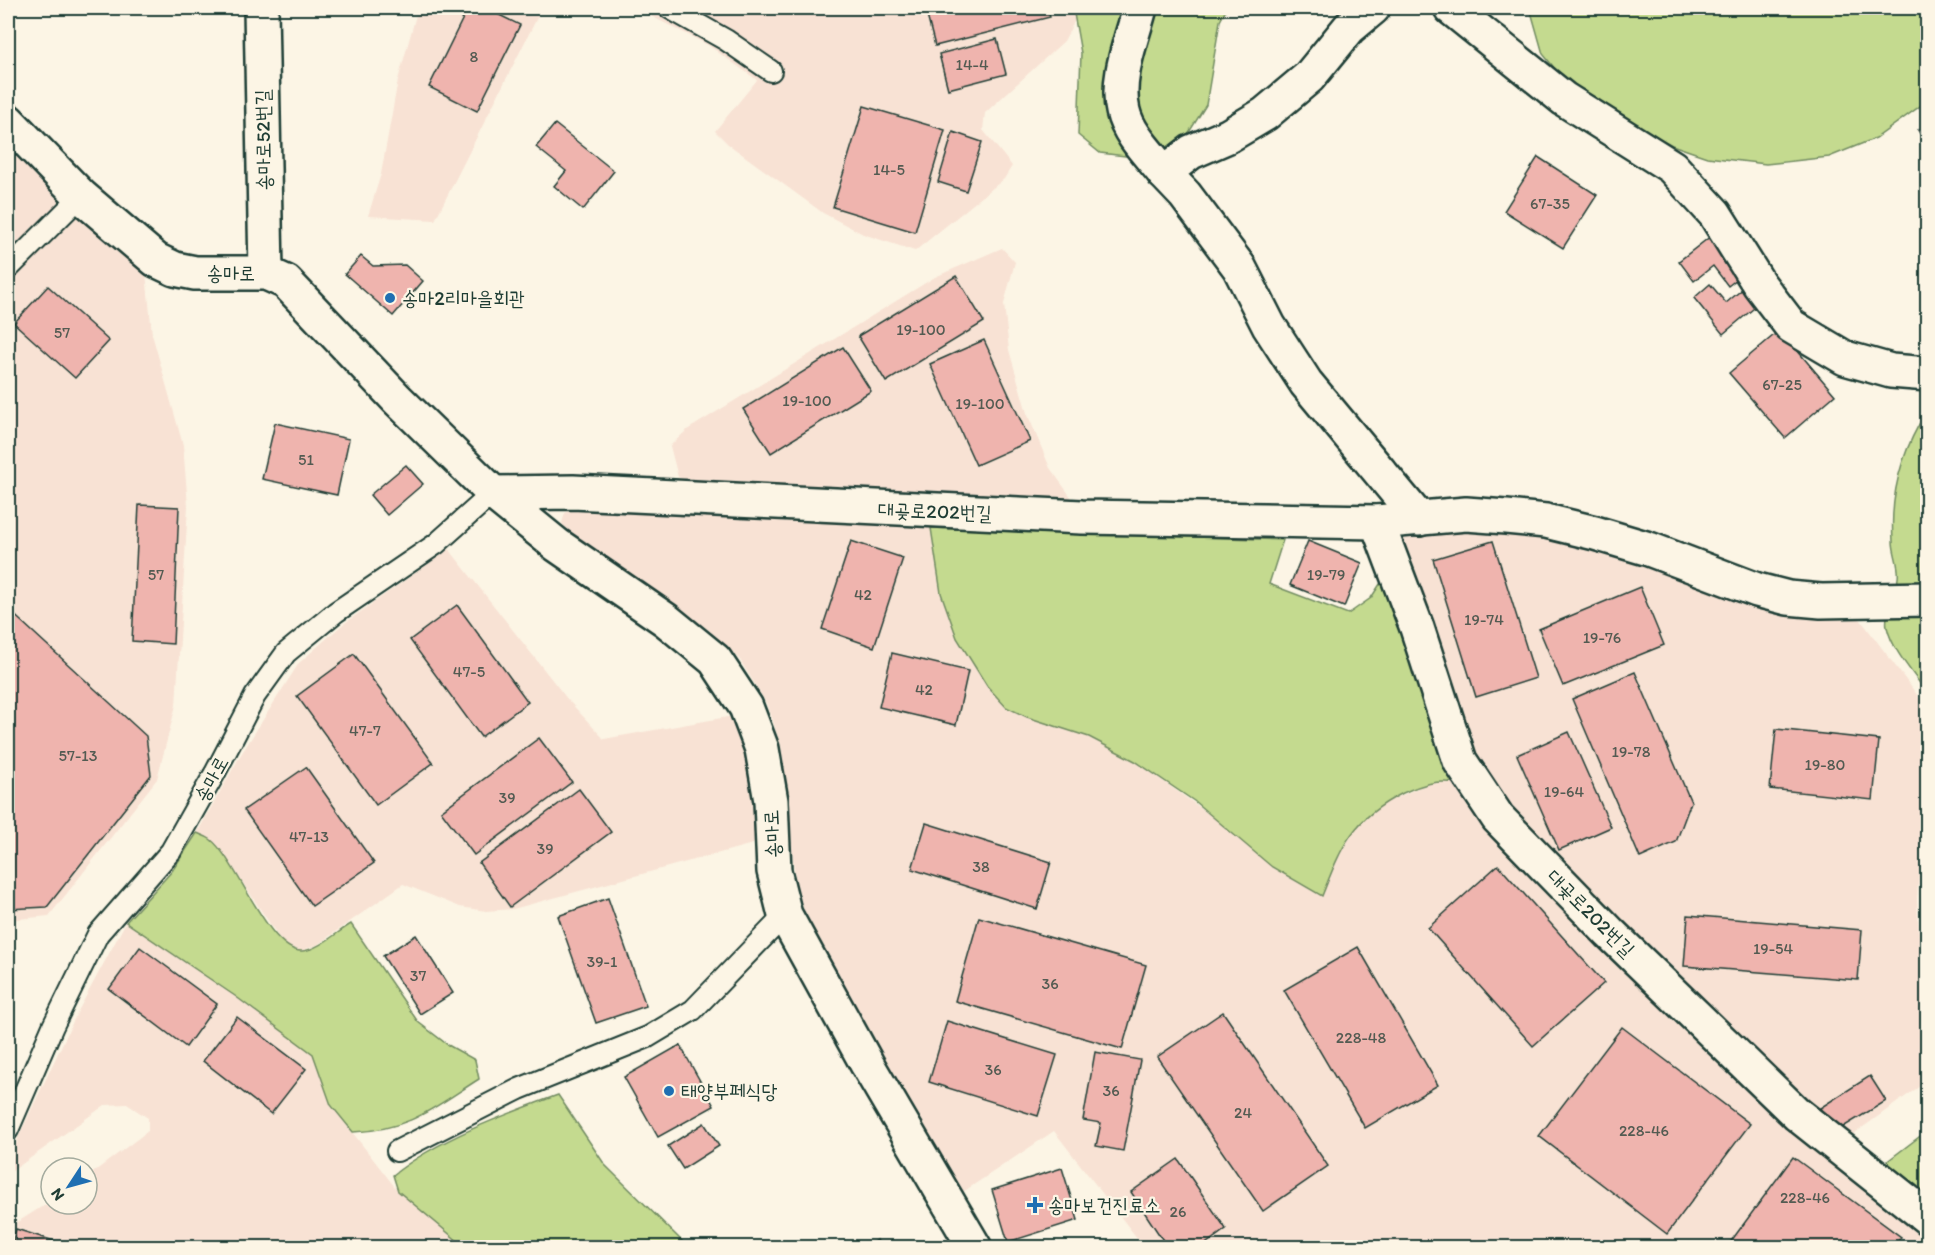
<svg xmlns="http://www.w3.org/2000/svg" width="1935" height="1255" viewBox="0 0 1935 1255" font-family="Itim,'Poor Story',sans-serif">
<style>
.built{fill:#f8e2d4}
.green{fill:#c4da8f;stroke:#728c62;stroke-width:1.5}
.building{fill:#efb4ae;stroke:#1f3d34;stroke-width:1.5}
.lines{fill:none;stroke-linecap:round;stroke-linejoin:round}
.service-casing{stroke:#1f3d34;stroke-width:24}
.minor-casing{stroke:#1f3d34;stroke-width:38}
.service{stroke:#fcf5e5;stroke-width:20}
.minor{stroke:#fcf5e5;stroke-width:33}
.poi-dot{fill:#1f6fb2;stroke:#fcf5e5;stroke-width:2}
.labels{text-anchor:middle;dominant-baseline:central;stroke-width:4.5;stroke-linejoin:round;paint-order:stroke}
.number-label{font-size:16px;fill:#535b52}
.street-label{font-size:20px;fill:#1f3d34;stroke:#fcf5e5}
.poi-label{font-size:20px;fill:#1f3d34;stroke:#fcf5e5;text-anchor:start}
</style>
<rect width="100%" height="100%" fill="#fcf5e5"/>
<filter id="ink" filterUnits="userSpaceOnUse"><feTurbulence type="fractalNoise" baseFrequency=".0167" numOctaves="2"/><feDisplacementMap in="SourceGraphic" scale="12" xChannelSelector="R" yChannelSelector="G"/><feConvolveMatrix kernelMatrix="1 2 1 2 8 2 1 2 1" color-interpolation-filters="sRGB"/></filter>
<g filter="url(#ink)">
<!-- built -->
<g class="built">
<path d="M418,8h124l-107,212 -67,-4 13,-42 17,-94z"/>
<path d="M635,8h438l2,12 -11,21 -79,72 -2,17 29,36 -8,13 -89,72 -52,-17 -40,-21 -95,-69 -13,-13 42,-51 -49,-35z"/>
<path d="M8,140l39,45 99,88 6,61 31,111 5,61 -12,199 -19,74 -108,137 -41,4z"/>
<path d="M1002,248l13,14 -11,42 5,46 18,63 23,55 24,33 -376,-16 -20,-8 -8,-31 17,-16 248,-153z"/>
<path d="M575,509l107,2 249,17 10,65 16,45 30,48 40,31 62,20 46,24 187,134 13,-33 18,-31 23,-24 60,-27 21,3 206,223 137,132 127,99v10h-783l-90,-116 -94,63 -153,-274 -11,-34 -15,-140 -13,-40 -28,-46 -34,-32 -139,-97 -5,-8 3,-10z"/>
<path d="M1478,531l80,9 78,22 114,43 107,10 70,93v101l-4,16 -6,74 10,182 -86,62 -326,-326 -25,-36 -17,-32 -73,-211z"/>
<path d="M449,549l119,151 36,39 129,-23 18,58 9,68 -247,67 -27,2 -26,-4 -57,-23 -86,61 -16,6 -17,-6 -59,-89 -16,-17 -12,-6 43,-77 59,-93 43,-38z"/>
<path d="M126,922l109,74 78,58 18,51 67,86 67,56h-457v-19l43,-27v3h36v-27l61,-46v-13l-21,-14 -22,1 -97,69 10,-36 59,-125z"/>
</g>
<!-- green -->
<g class="green">
<path d="M1073,8h154l-7,13 -14,84 -18,29 -27,21 -27,2 -34,-4 -22,-18 3,-82z"/>
<path d="M1530,8h397v93l-51,37 -47,19 -63,7 -59,-7 -35,-12 -53,-28 -54,-36 -22,-27z"/>
<path d="M1927,411v282c-13,-19 -35,-43 -40,-66 -3,-15 10,-35 11,-49 2,-12 -5,-25 -5,-37 -3,-46 9,-91 34,-130z"/>
<path d="M931,528l352,12 -14,44 79,30 23,-16 11,-17 20,41 55,161c-21,-3 -34,1 -54,10 -51,26 -61,52 -81,103l-50,-29 -78,-66 -59,-40 -46,-24 -62,-20 -21,-10 -19,-21 -30,-48 -16,-45z"/>
<path d="M197,833c4,2 9,3 13,6 27,20 58,113 92,112 16,-1 35,-19 49,-27l67,98 30,23 27,15 4,19c-46,29 -69,51 -126,53l-22,-27 -18,-51 -78,-58 -109,-74 46,-51z"/>
<path d="M558,1095l47,70 83,82h-223l-67,-56 -5,-16c45,-36 111,-60 165,-80z"/>
<path d="M1927,1131v73l-46,-38z"/>
</g>
<!-- building -->
<g class="building">
<path d="M468,8h17l35,17 -43,86 -48,-24z"/>
<path d="M925,8h122l3,9 -115,29z"/>
<path d="M997,39l9,35 -58,15 -9,-35z"/>
<path d="M864,106l81,24 -30,102 -82,-25z"/>
<path d="M555,124l59,47 -31,39 -29,-24 12,-15 -30,-24z"/>
<path d="M1928,125v22l-10,-17z"/>
<path d="M953,132l29,10 -16,49 -28,-9z"/>
<path d="M1538,157l59,38 -34,53 -59,-37z"/>
<path d="M1711,236l31,39 -14,11 -15,-20 -19,15 -15,-20z"/>
<path d="M361,256l12,10 32,-1 18,16 -30,35 -48,-42z"/>
<path d="M956,276l28,46 -98,60 -28,-46z"/>
<path d="M1710,284l16,19 19,-16 14,17 -36,30 -29,-36z"/>
<path d="M48,286l61,55 -34,37 -61,-55z"/>
<path d="M1780,330l55,65 -50,43 -56,-65z"/>
<path d="M984,340l46,101 -54,24 -46,-101z"/>
<path d="M843,347l28,44 -100,62 -28,-44z"/>
<path d="M275,423l74,16 -12,56 -75,-16z"/>
<path d="M406,465l17,19 -36,31 -17,-20z"/>
<path d="M139,505l40,2 -6,137 -41,-3z"/>
<path d="M851,541l52,17 -29,89 -52,-18z"/>
<path d="M1308,541l54,22 -18,44 -54,-22z"/>
<path d="M1493,541l43,137 -60,19 -43,-138z"/>
<path d="M1640,587l24,58 -101,41 -24,-57z"/>
<path d="M457,605l71,97 -47,35 -71,-97z"/>
<path d="M8,609l138,127 5,39 -104,132 -39,2z"/>
<path d="M892,653l76,18 -12,54 -77,-18z"/>
<path d="M354,654l79,109 -57,42 -79,-109z"/>
<path d="M1635,672l56,130 -15,40 -36,16 -68,-159z"/>
<path d="M1776,729l103,11 -6,60 -103,-11z"/>
<path d="M1569,732l42,95 -52,23 -42,-95z"/>
<path d="M539,738l33,44 -98,73 -33,-44z"/>
<path d="M306,767l68,96 -62,43 -68,-96z"/>
<path d="M579,789l32,43 -101,75 -31,-44z"/>
<path d="M926,823l125,39 -14,47 -125,-40z"/>
<path d="M1498,865l106,118 -71,63 -105,-118z"/>
<path d="M608,898l38,108 -50,17 -38,-107z"/>
<path d="M1688,915l174,15 -4,50 -174,-14z"/>
<path d="M979,917l167,48 -24,84 -167,-48z"/>
<path d="M416,935l37,58 -33,21 -37,-58z"/>
<path d="M140,947l77,57 -31,43 -77,-58z"/>
<path d="M1358,947l80,138 -73,43 -81,-138z"/>
<path d="M1223,1012l105,154 -65,45 -106,-154z"/>
<path d="M237,1017l69,52 -35,45 -68,-53z"/>
<path d="M947,1021l110,34 -19,61 -109,-34z"/>
<path d="M1622,1027l128,97 -83,110 -128,-98z"/>
<path d="M680,1045l34,61 -56,31 -34,-60z"/>
<path d="M1095,1052l45,8 -17,91 -27,-5 5,-23 -18,-3z"/>
<path d="M1870,1076l16,25 -51,31 -15,-24z"/>
<path d="M704,1123l15,23 -36,23 -15,-23z"/>
<path d="M1793,1157l108,80 -8,11h-167z"/>
<path d="M1178,1159l48,70 -26,19h-32l-37,-56z"/>
<path d="M1062,1168l16,52 -70,22 -16,-52z"/>
<path d="M16,1229l60,19h-65z"/>
<path d="M877,1240l5,8h-17z"/>
</g>
<g class="lines">
<!-- service casing -->
<g class="service-casing">
<g id="service">
<path d="M669,8l57,32 45,31"/>
<path d="M8,269l73,-73"/>
<path d="M8,1130l45,-104 45,-92 73,-83 44,-78 40,-77 31,-43 50,-41 100,-68 57,-51"/>
<path d="M397,1151l122,-62 129,-52 45,-27 92,-95"/>
</g>
</g>
<!-- minor casing -->
<g class="minor-casing">
<g id="minor">
<path d="M261,8l5,265"/>
<path d="M1140,8c-8,31 -25,71 -17,103 5,23 27,44 41,62"/>
<path d="M1373,8l-24,20 -40,49 -44,37 -37,22 -37,16 -27,21 21,22 54,72 30,59 37,57 113,136"/>
<path d="M1451,8l113,91 108,68 43,47 44,70 32,42 54,32 46,13 37,3"/>
<path d="M8,121l73,75 75,64 19,9 20,4h71l20,9 111,117 96,94 64,52 109,75 49,40 31,47 16,42 9,52 3,70 11,44 82,149 108,184"/>
<path d="M493,493l80,-1 509,25 295,5 89,-8 40,3 40,4 49,12 54,16 108,41 31,8 33,3 107,-2"/>
<path d="M1377,522l40,106 43,133 38,57 112,115 187,181 131,104"/>
</g>
</g>
<!-- service -->
<use href="#service" class="service"/>
<!-- minor -->
<use href="#minor" class="minor"/>
</g>
</g>
<!-- markers -->
<g class="poi-dot">
<circle cx="390" cy="298" r="6"/>
<circle cx="669" cy="1091" r="6"/>
<path d="M1032 1196h6v6h6v6h-6v6h-6v-6h-6v-6h6z"/>
</g>
<g class="labels">
<!-- number labels -->
<g class="number-label">
<text x="474" y="56">8</text>
<text x="972" y="64">14-4</text>
<text x="889" y="169">14-5</text>
<text x="1550" y="203">67-35</text>
<text x="921" y="329">19-100</text>
<text x="62" y="332">57</text>
<text x="1782" y="384">67-25</text>
<text x="807" y="400">19-100</text>
<text x="980" y="403">19-100</text>
<text x="306" y="459">51</text>
<text x="156" y="574">57</text>
<text x="1326" y="574">19-79</text>
<text x="863" y="594">42</text>
<text x="1484" y="619">19-74</text>
<text x="1602" y="637">19-76</text>
<text x="469" y="671">47-5</text>
<text x="924" y="689">42</text>
<text x="365" y="730">47-7</text>
<text x="1631" y="751">19-78</text>
<text x="78" y="755">57-13</text>
<text x="1825" y="764">19-80</text>
<text x="1564" y="791">19-64</text>
<text x="507" y="797">39</text>
<text x="309" y="836">47-13</text>
<text x="545" y="848">39</text>
<text x="981" y="866">38</text>
<text x="1773" y="948">19-54</text>
<text x="602" y="961">39-1</text>
<text x="418" y="975">37</text>
<text x="1050" y="983">36</text>
<text x="1361" y="1037">228-48</text>
<text x="993" y="1069">36</text>
<text x="1111" y="1090">36</text>
<text x="1243" y="1112">24</text>
<text x="1644" y="1130">228-46</text>
<text x="1805" y="1197">228-46</text>
<text x="1178" y="1211">26</text>
</g>
<!-- street labels -->
<g class="street-label">
<text transform="translate(263 140) rotate(-91)">송마로52번길</text>
<text x="231" y="273">송마로</text>
<text transform="translate(935 511) rotate(2)">대곶로202번길</text>
<text transform="translate(211 779) rotate(-61)">송마로</text>
<text transform="translate(772 834) rotate(-93)">송마로</text>
<text transform="translate(1591 913) rotate(45)">대곶로202번길</text>
</g>
<!-- poi labels -->
<g class="poi-label">
<text x="402" y="298">송마2리마을회관</text>
<text x="681" y="1091">태양부페식당</text>
<text x="1048" y="1205">송마보건진료소</text>
</g>
</g>
<!-- margin -->
<rect width="1935" height="1255" fill="none" stroke="#fcf5e5" stroke-width="30"/>
<rect x="15" y="15" width="1905" height="1225" fill="none" stroke="#1f3d34" stroke-width="2" filter="url(#ink)"/>
<!-- north arrow -->
<g transform="translate(69 1186) rotate(234)"><circle r="28" fill="#fcf5e5" stroke="#a4ab9e" stroke-width="1.5"/>
<path d="M0-4.5L10 22L0 15L-10 22Z" fill="#1f6fb2"/>
<text y="-9" font-size="16" font-weight="bold" text-anchor="middle" fill="#1f3d34">N</text>
</g>
</svg>
